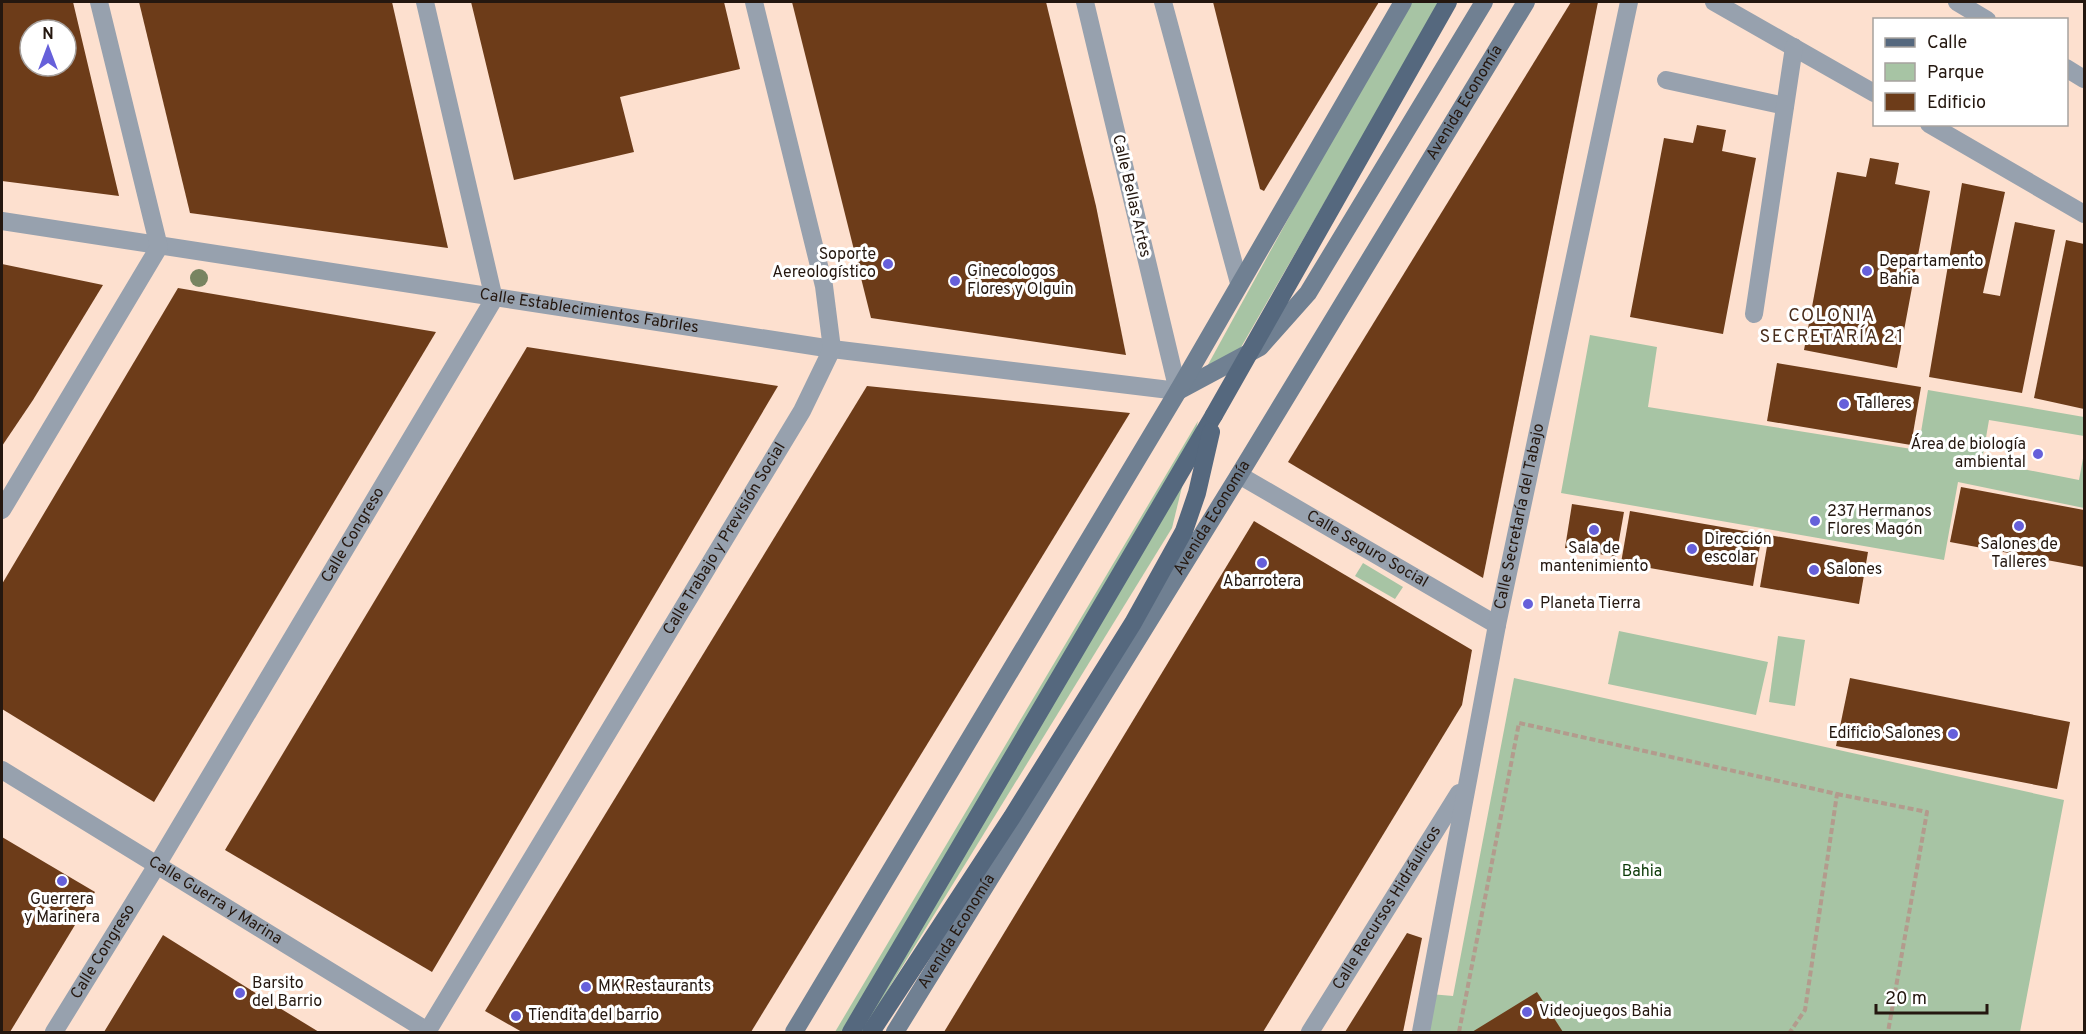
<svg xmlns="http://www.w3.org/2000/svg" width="2086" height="1034" viewBox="0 0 2086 1034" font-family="Overpass,sans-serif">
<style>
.green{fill:#a7c4a4}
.building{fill:#6d3c19;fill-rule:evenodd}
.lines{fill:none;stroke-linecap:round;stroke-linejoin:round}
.path{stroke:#b39b8d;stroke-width:4;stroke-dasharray:6 3;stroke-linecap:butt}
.lane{stroke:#97a1ae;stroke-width:18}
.street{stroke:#97a1ae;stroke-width:18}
.secondary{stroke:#708092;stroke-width:18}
.primary{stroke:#55687e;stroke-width:18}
.primary-bridge{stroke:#55687e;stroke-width:18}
.tree{fill:#788461}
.poi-dot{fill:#6660da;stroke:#fff;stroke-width:2}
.labels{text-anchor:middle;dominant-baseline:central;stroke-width:6;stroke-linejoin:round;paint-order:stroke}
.street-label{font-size:16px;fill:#24170f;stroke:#fff}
.poi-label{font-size:16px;fill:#24170f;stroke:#fff;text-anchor:start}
.park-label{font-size:16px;fill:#0b3907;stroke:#fff}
.neighbourhood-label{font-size:18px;letter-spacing:1.5px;fill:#492d1c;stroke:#fff}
</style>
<rect width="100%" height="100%" fill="#fde0cf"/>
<!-- green -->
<g class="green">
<path d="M1407,2h33l-200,347 -36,23z"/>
<path d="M1590,335l67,12 -9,60 270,43 10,-60 156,27v19l-95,-16 -7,41 97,19 5,-27v55l-126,-26 -14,78 -383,-67z"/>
<path d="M1198,421l-26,107 -310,504h-27z"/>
<path d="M1363,563l40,24 -8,12 -40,-23z"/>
<path d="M1619,631l149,31 -12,53 -148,-31z"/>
<path d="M1778,636l27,4 -10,66 -26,-4z"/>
<path d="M1514,678l550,122 -44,232h-594l4,-38 23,2z"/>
</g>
<!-- building -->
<g class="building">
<path d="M2,2h71l46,194 -117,-15zM30,30h36v36h-36z"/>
<path d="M139,2h253l56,246 -258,-35z"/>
<path d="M471,2h253l16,67 -120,28 14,55 -120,28z"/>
<path d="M792,2h254l50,204 30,149 -255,-37z"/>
<path d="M1213,2h166l-115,189 -4,-2z"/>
<path d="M1571,2h27l-115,576 -195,-116z"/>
<path d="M1697,125l29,5 -4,21 34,7 -33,176 -93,-17 34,-179 29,5z"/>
<path d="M1870,158l29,5 -4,21 35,7 -33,177 -93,-18 33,-178 29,5z"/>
<path d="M1962,183l43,9 -22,101 17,3 15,-74 40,8 -33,163 -93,-16z"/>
<path d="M2066,240l18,4v165l-50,-11z"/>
<path d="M2,264l101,21 -70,115 -31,46z"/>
<path d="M178,288l258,44 -282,470 -152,-93v-125z"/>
<path d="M527,347l251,39 -346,586 -207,-122z"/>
<path d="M1777,363l144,24 -10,58 -144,-24z"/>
<path d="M867,386l263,27 -379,619h-229l-37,-21z"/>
<path d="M1961,487l123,23v57l-134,-25z"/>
<path d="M1572,504l52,8 -8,45 -51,-9z"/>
<path d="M1630,511l132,23 -9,52 -132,-23z"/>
<path d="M1254,521l218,129 -10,55 -199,327h-319z"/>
<path d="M1769,535l99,17 -9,52 -99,-17z"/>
<path d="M1850,678l220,44 -13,67 -221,-43z"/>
<path d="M2,837l93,55 -85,140h-8z"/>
<path d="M1407,933l15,5 -19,94h-58z"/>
<path d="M163,935l115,72 41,25h-215z"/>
<path d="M1537,992l26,40h-91z"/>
</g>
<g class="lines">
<!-- path -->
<g class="path">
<path d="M1837,794l90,18 -39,220"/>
<path d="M1459,1032l60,-309 318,71 -32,216 -15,22"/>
</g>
<!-- lane -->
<g class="lane">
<path d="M1714,2l160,91"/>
<path d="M1957,2l30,18"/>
<path d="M2066,68l18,11"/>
<path d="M1666,80l119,26"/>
<path d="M1929,124l155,90"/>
<path d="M1754,314l40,-267"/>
</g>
<!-- street -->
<g class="street">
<path d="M1163,2l76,281"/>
<path id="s1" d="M2,221l830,128 346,42 -93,-389"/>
<path id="s2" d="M1239,475l258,150"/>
<path d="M2,510l157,-263 -60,-245"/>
<path id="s3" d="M2,770l427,262"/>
<path id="s4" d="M54,1032l103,-167 337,-566 -69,-297"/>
<path id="s5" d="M427,1032l375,-621 30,-62 -8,-63 -70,-284"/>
<path id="s6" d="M1310,1032l149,-239"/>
<path id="s7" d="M1421,1032l76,-407 132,-623"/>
</g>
<!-- secondary -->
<g class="secondary">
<path d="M1178,391l82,-44 48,-54 176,-291"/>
<path d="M794,1032l384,-641 225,-389"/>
<path id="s8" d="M895,1032l344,-557 287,-473"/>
</g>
<!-- primary -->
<g class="primary">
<path d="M851,1032l363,-617"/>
<path d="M871,1032l141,-215 121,-194 51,-92 13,-38 14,-61"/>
</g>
<!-- primary-bridge -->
<path class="primary-bridge" d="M1214,415l234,-413"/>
</g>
<!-- trees -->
<circle class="tree" cx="199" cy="278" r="9"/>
<!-- markers -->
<g class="poi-dot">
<circle cx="888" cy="264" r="6"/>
<circle cx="1867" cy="271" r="6"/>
<circle cx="955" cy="281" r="6"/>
<circle cx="1844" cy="404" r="6"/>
<circle cx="2038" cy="454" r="6"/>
<circle cx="1815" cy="521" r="6"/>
<circle cx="2019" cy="526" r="6"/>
<circle cx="1594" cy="530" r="6"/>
<circle cx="1692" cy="549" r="6"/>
<circle cx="1262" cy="563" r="6"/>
<circle cx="1814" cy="570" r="6"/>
<circle cx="1528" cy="604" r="6"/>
<circle cx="1953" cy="734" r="6"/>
<circle cx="62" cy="881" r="6"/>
<circle cx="586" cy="987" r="6"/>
<circle cx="240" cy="993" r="6"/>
<circle cx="1527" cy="1012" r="6"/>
<circle cx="516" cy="1016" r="6"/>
</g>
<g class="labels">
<!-- street labels -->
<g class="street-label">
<text stroke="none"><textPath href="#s8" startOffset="1090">Avenida Economía</textPath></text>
<text transform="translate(1131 196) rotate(77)">Calle Bellas Artes</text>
<text stroke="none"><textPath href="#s1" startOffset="594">Calle Establecimientos Fabriles</textPath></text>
<text stroke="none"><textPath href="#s7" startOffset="525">Calle Secretaría del Tabajo</textPath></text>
<text stroke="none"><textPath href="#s8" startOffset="604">Avenida Economía</textPath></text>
<text stroke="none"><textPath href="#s4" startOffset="580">Calle Congreso</textPath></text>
<text stroke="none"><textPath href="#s5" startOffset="576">Calle Trabajo y Previsión Social</textPath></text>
<text stroke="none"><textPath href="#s2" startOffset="148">Calle Seguro Social</textPath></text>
<text stroke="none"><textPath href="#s3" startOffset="250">Calle Guerra y Marina</textPath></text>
<text stroke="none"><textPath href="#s6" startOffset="146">Calle Recursos Hidráulicos</textPath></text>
<text stroke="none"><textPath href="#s8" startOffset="118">Avenida Economía</textPath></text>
<text stroke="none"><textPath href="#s4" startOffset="94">Calle Congreso</textPath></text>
</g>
<!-- poi labels -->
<g class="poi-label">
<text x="876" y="255" text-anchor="end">Soporte<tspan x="876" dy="18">Aereologístico</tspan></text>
<text x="1879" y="262">Departamento<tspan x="1879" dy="18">Bahia</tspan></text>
<text x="967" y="272">Ginecologos<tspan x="967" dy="18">Flores y Olguin</tspan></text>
<text x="1856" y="404">Talleres</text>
<text x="2026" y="445" text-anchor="end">Área de biología<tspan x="2026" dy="18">ambiental</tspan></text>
<text x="1827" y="512">237 Hermanos<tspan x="1827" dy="18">Flores Magón</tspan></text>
<text x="1704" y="540">Dirección<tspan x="1704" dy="18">escolar</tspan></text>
<text x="2019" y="545" text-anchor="middle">Salones de<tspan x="2019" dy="18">Talleres</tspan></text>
<text x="1594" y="549" text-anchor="middle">Sala de<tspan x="1594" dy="18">mantenimiento</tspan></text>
<text x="1826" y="570">Salones</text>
<text x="1262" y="582" text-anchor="middle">Abarrotera</text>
<text x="1540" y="604">Planeta Tierra</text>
<text x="1941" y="734" text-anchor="end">Edificio Salones</text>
<text x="62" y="900" text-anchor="middle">Guerrera<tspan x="62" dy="18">y Marinera</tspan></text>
<text x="252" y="984">Barsito<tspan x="252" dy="18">del Barrio</tspan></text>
<text x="598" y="987">MK Restaurants</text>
<text x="1539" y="1012">Videojuegos Bahia</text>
<text x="528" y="1016">Tiendita del barrio</text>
</g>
<!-- park labels -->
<g class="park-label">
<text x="1642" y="872">Bahia</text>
</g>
<!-- neighbourhood labels -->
<g class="neighbourhood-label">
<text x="1832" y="316">COLONIA<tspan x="1832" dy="21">SECRETARÍA 21</tspan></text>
</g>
</g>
<!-- border -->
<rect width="2086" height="1034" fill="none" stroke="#24170f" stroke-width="6"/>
<!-- legend -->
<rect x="1873" y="18" width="195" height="108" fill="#ffffff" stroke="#a7a29f" stroke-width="1.5"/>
<rect x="1885" y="38" width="30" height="9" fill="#55687e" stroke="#a7a29f" stroke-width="1.5"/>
<text x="1927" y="48" font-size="18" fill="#24170f">Calle</text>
<rect x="1885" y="63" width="30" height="18" fill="#a7c4a4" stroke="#a7a29f" stroke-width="1.5"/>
<text x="1927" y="78" font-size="18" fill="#24170f">Parque</text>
<rect x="1885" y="93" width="30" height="18" fill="#6d3c19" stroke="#a7a29f" stroke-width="1.5"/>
<text x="1927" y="108" font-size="18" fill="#24170f">Edificio</text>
<!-- north arrow -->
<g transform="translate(48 48)"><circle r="28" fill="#ffffff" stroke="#a7a29f" stroke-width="1.5"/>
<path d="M0-4.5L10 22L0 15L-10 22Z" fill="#6660da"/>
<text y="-9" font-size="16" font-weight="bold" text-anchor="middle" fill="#24170f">N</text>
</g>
<!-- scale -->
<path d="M1876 1004v9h111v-9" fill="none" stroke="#24170f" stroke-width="3"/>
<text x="1885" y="1004" font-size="18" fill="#24170f" stroke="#ffffff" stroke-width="4.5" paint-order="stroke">20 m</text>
</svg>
